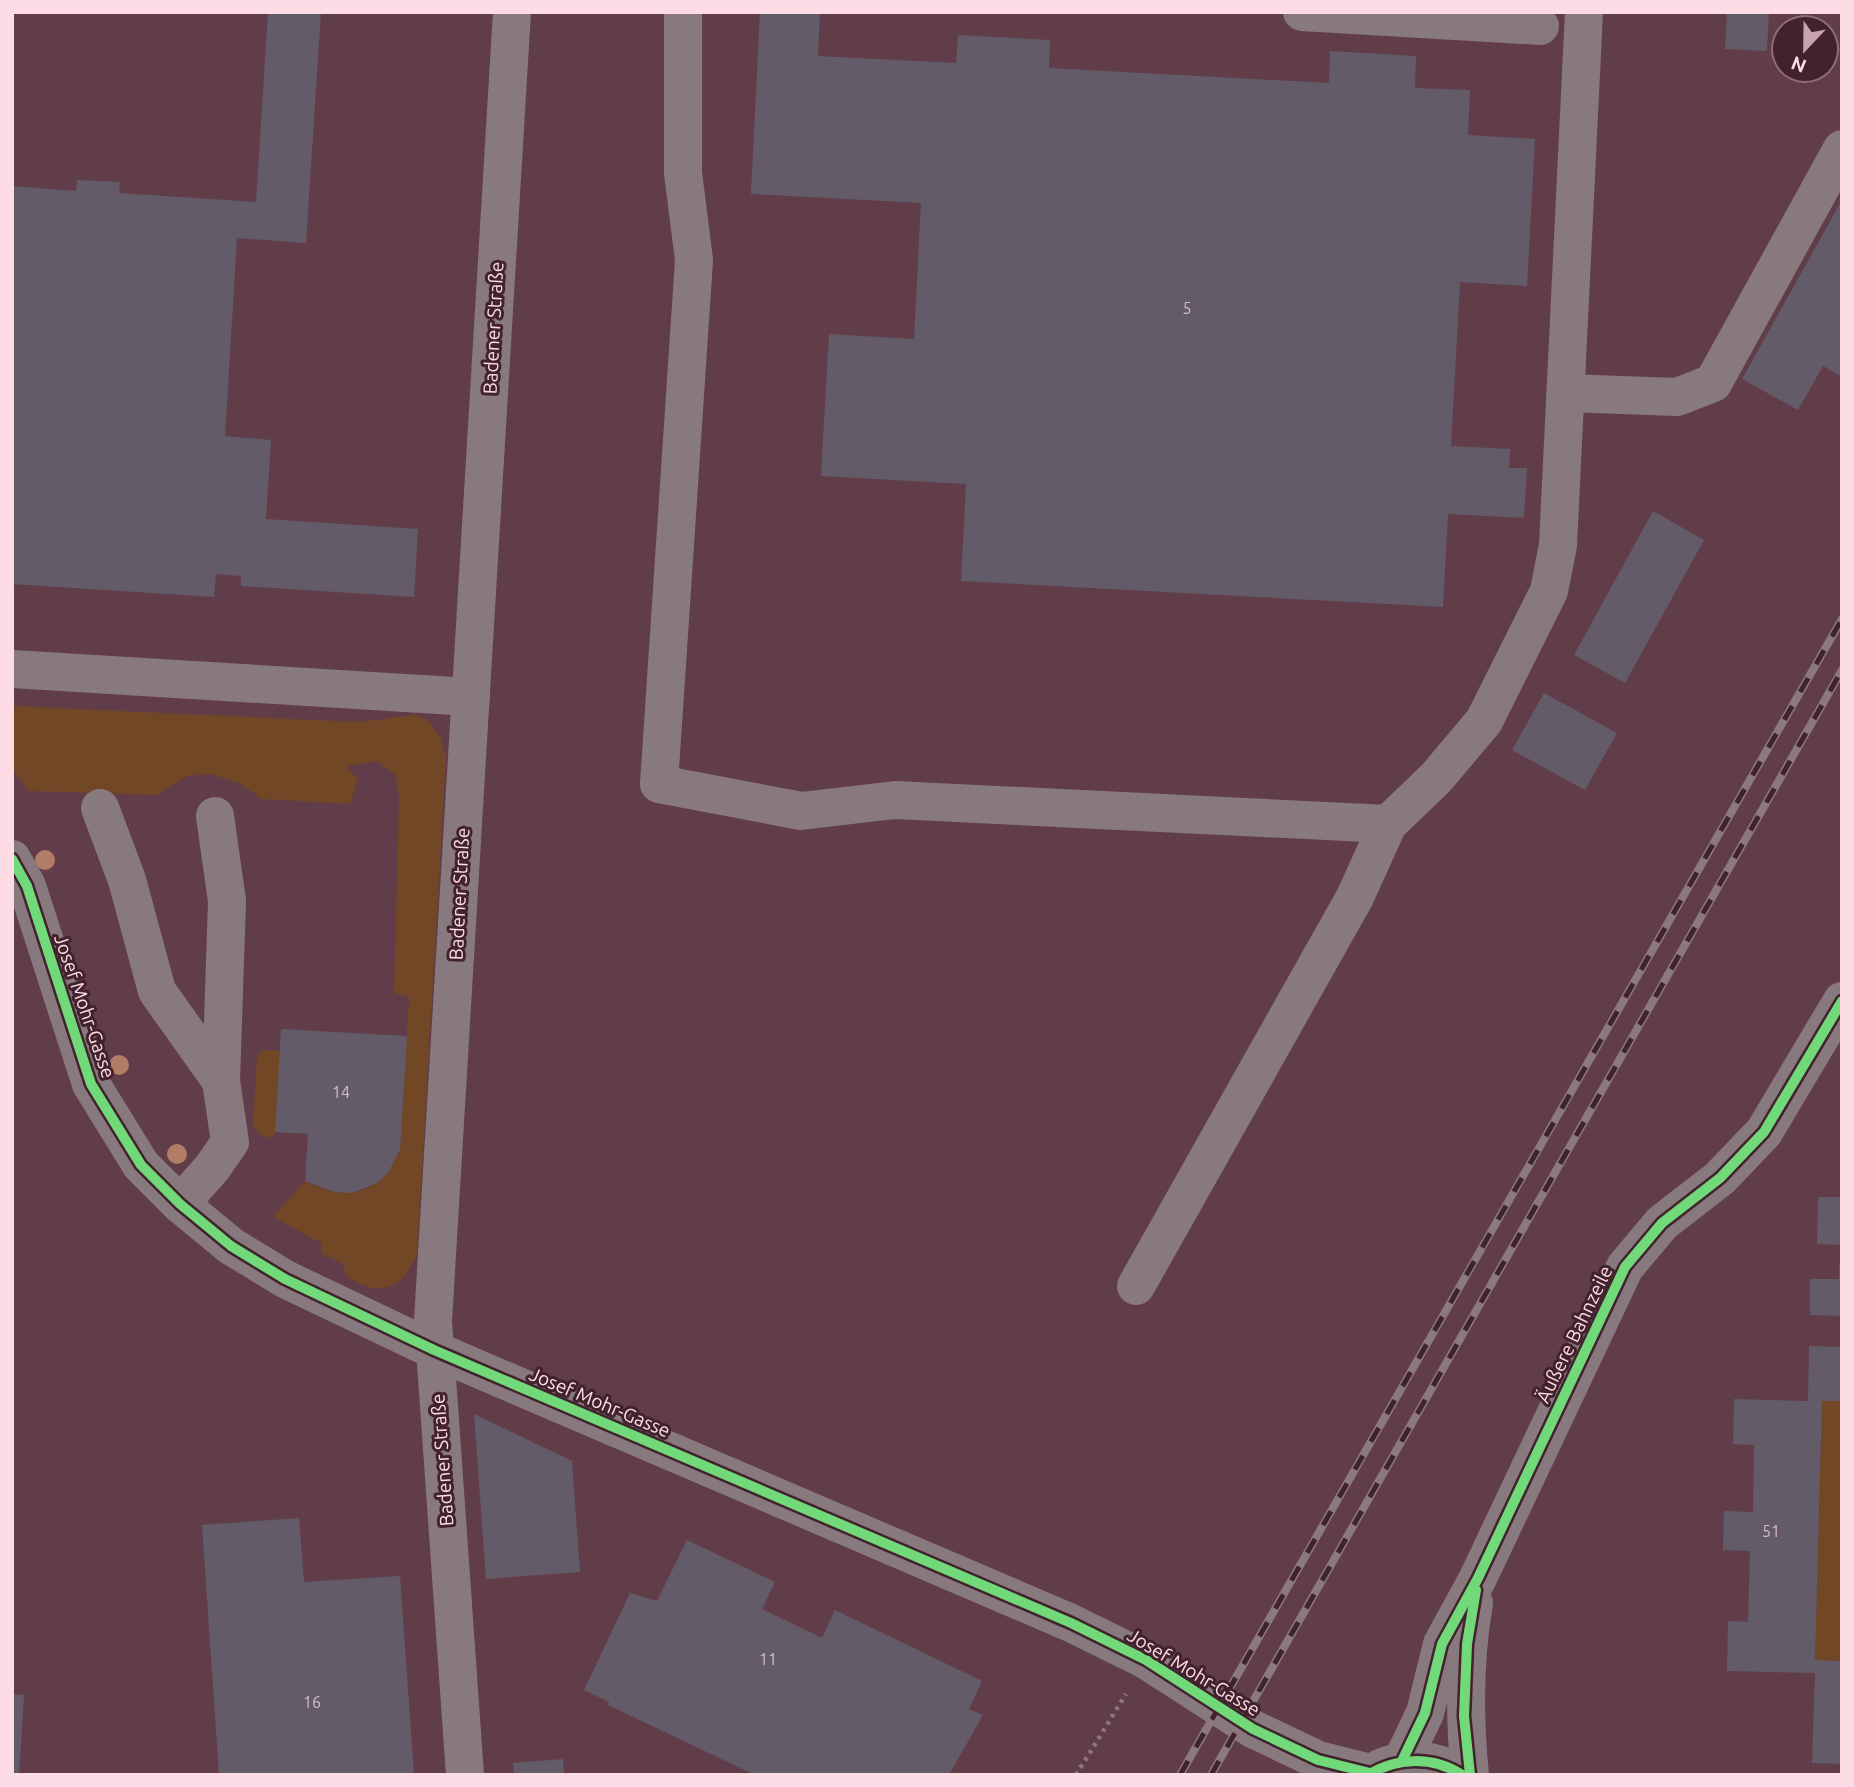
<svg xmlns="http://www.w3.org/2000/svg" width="1854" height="1787" viewBox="0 0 1854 1787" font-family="Ubuntu,sans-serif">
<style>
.green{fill:#724726}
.building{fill:#635b68}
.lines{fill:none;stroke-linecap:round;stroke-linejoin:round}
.path{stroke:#8a787e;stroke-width:4.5;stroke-dasharray:3.5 5;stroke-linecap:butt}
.minor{stroke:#88797e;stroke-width:38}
.rail-casing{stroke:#8c7980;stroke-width:8}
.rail{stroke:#42232d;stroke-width:5;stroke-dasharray:16;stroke-linecap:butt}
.cycleway-casing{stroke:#42232d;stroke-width:15}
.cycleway{stroke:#71d979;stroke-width:10}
.tree{fill:#b17d66}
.labels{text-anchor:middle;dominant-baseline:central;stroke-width:6;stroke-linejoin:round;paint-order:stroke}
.number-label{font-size:16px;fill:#d7bcc6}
.street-label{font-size:19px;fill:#fedce5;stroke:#42232d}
</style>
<rect width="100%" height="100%" fill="#613d4a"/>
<!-- green -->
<g class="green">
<path d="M12,706l346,16 57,-7 14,6 11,16 6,20 -29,497c-15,37 -39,44 -72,21l-1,-11 -22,-10 -1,-11 -48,-26 32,-36c42,21 76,14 95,-31l9,-153 -15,-4 5,-195 -3,-22 -18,-15 -32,5 12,14 -8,24 -88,-5 -23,-16 -28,-9 -24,2 -29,19 -129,-4 -17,-23z"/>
<path d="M262,1050l18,1 -5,81 -3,6 -11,-3 -8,-9 4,-70z"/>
<path d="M1822,1401h20v260l-27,-1z"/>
</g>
<!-- building -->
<g class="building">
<path d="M268,12h53l-15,231 -69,-5 -12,198 46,4 -5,79 152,10 -4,68 -173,-11v-10l-25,-2 -2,23 -202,-13v-398l64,5 1,-11 43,2 -1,11 137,9z"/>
<path d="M760,12h60l-2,44 138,7 2,-28 92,5 -1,28 280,15 1,-32 86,5 -1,32 55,2 -2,45 67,4 -8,147 -67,-4 -9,164 59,3 -1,19h18l-3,50 -76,-4 -5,93 -482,-26 5,-97 -145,-8 8,-142 85,5 7,-136 -170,-9z"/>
<path d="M1727,12l42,1 -2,38 -42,-2z"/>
<path d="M1842,200v177l-19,-11 -25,44 -56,-31z"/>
<path d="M1653,511l51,29 -79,143 -51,-28z"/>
<path d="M1544,693l73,40 -32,57 -73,-40z"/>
<path d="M281,1029l126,7 -7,114 -11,21 -10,11 -27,11 -17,-1 -30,-11 3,-47 -33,-2z"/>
<path d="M1818,1197h24v48l-25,-1z"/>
<path d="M1839,1264h3v52l-32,-1v-36h29z"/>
<path d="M1809,1346l33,1v54h-20l-7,259 27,1v103l-30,-1 3,-90 -88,-2 1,-50 20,1 2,-71 -27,-1 1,-39 29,1 1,-67 -21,-1 1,-45 74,2z"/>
<path d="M474,1414l98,47 8,111 -94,7z"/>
<path d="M299,1518l5,64 96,-6 14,199h-195l-17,-250z"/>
<path d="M687,1540l88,42 -13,27 60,29 13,-28 147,71 -13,28 14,6 -34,60h-194l-147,-70 1,-3 -25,-12 46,-97 27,8z"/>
<path d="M12,1694l12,1 -5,80h-7z"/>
<path d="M563,1759l1,16h-50l-1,-12z"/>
</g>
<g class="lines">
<!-- path -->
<path class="path" d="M1076,1775l50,-81"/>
<!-- minor -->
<g class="minor">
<path d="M683,12v161l11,87 -35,524 142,27 94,-11 493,24 48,-46 48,-57 65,-130 9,-46 26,-533"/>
<path d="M1302,12l238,14"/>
<path d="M1566,393l111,4 36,-14 129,-234"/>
<path d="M12,669l459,28"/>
<path d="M100,808l27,72 30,111 64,90"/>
<path d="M12,859l15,27 64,198 50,81 39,39 51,42 54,33 149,71 637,273 75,37 107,69 65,31 52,13"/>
<path d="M180,1204l32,-36 18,-26 -9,-61 6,-180 -12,-85"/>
<path d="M1136,1286l219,-389 33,-73"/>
<path d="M1402,1761l23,-48 17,-69 36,-66 147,-311 37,-44 58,-45 44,-46 78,-131"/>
<path d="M1380,1768c27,-12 57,-9 82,7"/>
<path d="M465,1775l-32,-454 79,-1309"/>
<path d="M1470,1775c-6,-59 -6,-114 4,-172"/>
</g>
<!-- rail casing -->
<g class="rail-casing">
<g id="rail">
<path d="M1180,1775l662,-1156"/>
<path d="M1211,1775l631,-1105"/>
</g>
</g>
<!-- rail -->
<use href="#rail" class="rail"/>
<!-- cycleway casing -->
<g class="cycleway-casing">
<g id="cycleway">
<path d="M12,859l15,27 64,198 50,81 39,39 51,42 54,33 149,71 637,273 75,37 107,69 65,31 52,13"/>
<path d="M1402,1761l23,-48 17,-69 36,-66 147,-311 37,-44 58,-45 44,-46 78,-131"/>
<path d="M1368,1775c29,-18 65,-19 94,0"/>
<path d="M1470,1775l-6,-59 3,-72 9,-54"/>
</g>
</g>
<!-- cycleway -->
<use href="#cycleway" class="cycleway"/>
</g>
<!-- trees -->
<g class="tree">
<circle cx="45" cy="860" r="10"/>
<circle cx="119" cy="1065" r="10"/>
<circle cx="177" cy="1154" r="10"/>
</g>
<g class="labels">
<!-- number labels -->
<g class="number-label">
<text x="1187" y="308">5</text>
<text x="341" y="1092">14</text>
<text x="1771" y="1531">51</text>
<text x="768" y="1659">11</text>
<text x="312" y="1702">16</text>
</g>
<!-- street labels -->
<g class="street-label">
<text transform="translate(493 328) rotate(-87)">Badener Straße</text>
<text transform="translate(459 894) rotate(-87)">Badener Straße</text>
<text transform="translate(85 1006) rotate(71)">Josef Mohr-Gasse</text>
<text transform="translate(1574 1334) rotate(-64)">Äußere Bahnzeile</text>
<text transform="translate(600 1402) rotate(23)">Josef Mohr-Gasse</text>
<text transform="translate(442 1460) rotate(-94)">Badener Straße</text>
<text transform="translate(1194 1672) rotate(31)">Josef Mohr-Gasse</text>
</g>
</g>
<!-- border -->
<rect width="1854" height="1787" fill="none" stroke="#fedce5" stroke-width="28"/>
<!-- north arrow -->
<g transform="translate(1805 49) rotate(202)"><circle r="33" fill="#42232d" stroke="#8d6d77" stroke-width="2"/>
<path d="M0-5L12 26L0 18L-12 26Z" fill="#c7a4af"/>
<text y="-10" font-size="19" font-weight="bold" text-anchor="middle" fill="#fedce5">N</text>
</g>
</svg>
